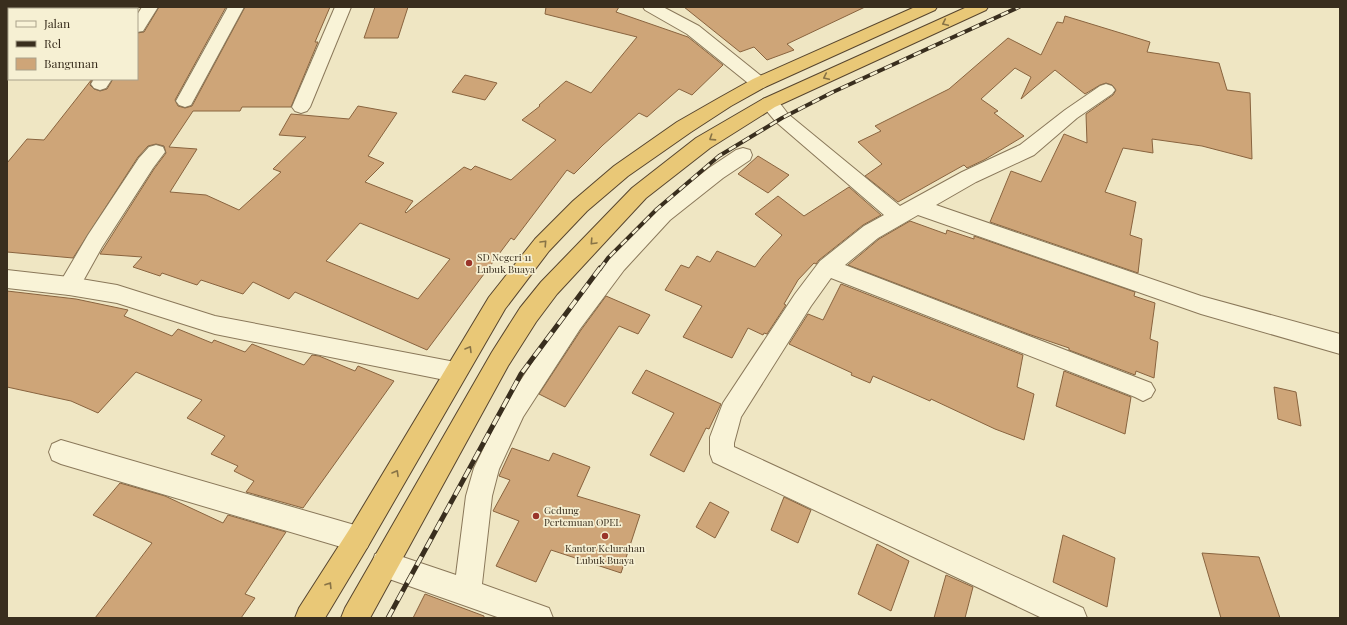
<svg xmlns="http://www.w3.org/2000/svg" width="1347" height="625" viewBox="0 0 1347 625" font-family="'Playfair Display',serif">
<style>
.building{fill:#cea578;stroke:#89643f;fill-rule:evenodd}
.lines{fill:none;stroke-linecap:round;stroke-linejoin:round}
.minor-casing{stroke:#8a785a;stroke-width:2}
.tertiary-casing{stroke:#8a785a;stroke-width:2}
.trunk-casing{stroke:#57452e;stroke-width:2}
.minor{fill:#f9f3d7;fill-rule:evenodd}
.tertiary{fill:#f9f3d7;fill-rule:evenodd}
.trunk{fill:#e9c877;fill-rule:evenodd}
.rail-far1-casing{stroke:#392e1e;stroke-width:4}
.rail-casing{stroke:#392e1e;stroke-width:5}
.rail-far1{stroke:#f6f0d3;stroke-width:2.5;stroke-dasharray:8;stroke-linecap:butt}
.rail{stroke:#f6f0d3;stroke-width:3.5;stroke-dasharray:10;stroke-linecap:butt}
.oneway{stroke:#887346}
.poi-dot{fill:#9a3429;stroke:#f6f0d3;stroke-width:1.5}
.labels{text-anchor:middle;dominant-baseline:central;stroke-width:3.5;stroke-linejoin:round;paint-order:stroke}
.poi-label{font-size:10px;fill:#392e1e;stroke:#f6f0d3;text-anchor:start}
</style>
<rect width="100%" height="100%" fill="#efe6c3"/>
<!-- building -->
<g class="building">
<path d="M159,7h67l-51,93 3,6 7,2 7,-2 53,-99h85l-15,35h3l-27,65h-49l-2,4h-47l-24,36 28,2 -27,43 36,3 33,15 42,-38 -8,-3 33,-32 -27,-2 12,-21 58,5 9,-13 39,7 -29,43 16,7 -19,19 48,19 -8,11 1,1 58,-46 7,3 4,-4 36,14 45,-40 -34,-20 18,-14 -1,-1 27,-24 25,12 46,-56 -92,-23 1,-7h73l-3,5 72,25 35,28 -31,30 -13,-6 -32,28 -8,-4 -36,32 -29,29 -7,-4 -53,70 -3,-2 -84,112 -132,-58 -6,7 -36,-17 -10,12 -42,-14 -4,5 -35,-12 -2,3 -27,-9 9,-10 -42,-3 54,-85 12,-16 -2,-7 -8,-2 -8,2 -10,11 -65,101 -66,-6v-89l20,-24 17,1 48,-61 -2,6 4,4 6,2 7,-2 6,-10h24v-46l7,-1zM360,223l90,36 -32,40 -92,-38z"/>
<path d="M375,7h33l-10,31h-34z"/>
<path d="M684,7h181l-78,37 7,6 -27,10 -13,-13 -14,5z"/>
<path d="M1065,16l85,26 -3,10 72,11 8,27 23,3 2,66 -50,-13 -50,-7 1,14 -30,-5 -18,44 31,10 -6,33 12,4 -4,34 -148,-51 21,-51 30,11 23,-48 23,9 -1,-29 27,-19 3,-5 -4,-5 -6,-2 -6,2 -15,9 -30,-24 -34,29 10,-22 -16,-9 -34,31 17,12 -4,2 30,23 -40,24 -17,8 -3,-3 -66,37 -33,-26 17,-12 -24,-22 23,-11 -6,-5 74,-37 59,-51 33,17 16,-33 6,1z"/>
<path d="M465,75l32,8 -12,17 -33,-8z"/>
<path d="M758,156l31,19 -21,18 -30,-19z"/>
<path d="M849,187l32,28 -18,10 -44,35 -3,4 -2,-1 -16,17 -14,24 2,1 -19,29 -3,-1 -1,2 -15,-7 -16,30 -49,-21 19,-31 -37,-16 16,-25 8,3 8,-12 13,6 7,-11 38,16 8,-11 19,-21 -27,-21 23,-18 26,20z"/>
<path d="M910,221l36,13 1,-4 27,9v-3l161,56 -1,4 21,7 -5,36 8,3 -4,36 -18,-7 -1,4 -66,-25v-2l-41,-14 -180,-69 31,-26z"/>
<path d="M841,284l182,71 -6,32 17,7 -10,46 -29,-11 -64,-30 -1,2 -57,-25 -3,7 -19,-8 1,-2 -63,-29 19,-30 15,6z"/>
<path d="M7,291l69,8 52,11 -4,6 48,20 6,-7 34,14 2,-3 31,12 7,-8 52,21 8,-10 7,1 36,15 3,-5 36,15 -91,127 -57,-16 8,-11 -20,-10 4,-5 -27,-12 14,-18 -38,-18 15,-18 -66,-28 -38,41 -27,-12 -64,-14z"/>
<path d="M606,296l44,19 -12,19 -19,-8 -54,81 -26,-13 42,-64z"/>
<path d="M646,370l75,34 -12,25 -3,-1 -22,44 -34,-17 24,-42 -42,-20z"/>
<path d="M1064,371l67,26 -6,37 -69,-28z"/>
<path d="M1274,387l22,5 5,34 -23,-7z"/>
<path d="M512,448l37,13 4,-8 37,14 -13,29 63,19 -19,58 -70,-23 -15,32 -40,-16 23,-45 -26,-10 17,-31 -11,-4z"/>
<path d="M120,483l45,13 58,27 5,-8 58,17 -41,62 10,4 -14,20h-146l57,-75 -59,-28z"/>
<path d="M784,497l27,13 -13,33 -27,-13z"/>
<path d="M710,502l19,10 -14,26 -19,-11z"/>
<path d="M1063,535l52,23 -8,49 -54,-25z"/>
<path d="M877,544l32,17 -18,50 -33,-17z"/>
<path d="M1202,553l57,4 21,61h-59z"/>
<path d="M946,575l27,12 -8,31h-31z"/>
<path d="M425,594l59,22v2h-71z"/>
</g>
<g class="lines">
<!-- minor casing -->
<g class="minor-casing">
<g id="minor">
<path d="M59,7h16l-1,2h-16z"/>
<path d="M142,7h16l-15,24 -6,1v-17z"/>
<path d="M228,7h16l-53,98 -6,2 -6,-2 -3,-4z"/>
<path d="M335,7h16l-41,100 -3,4 -6,2 -6,-2 -3,-4z"/>
<path d="M643,7h20l36,19 66,53 3,4 -3,4 -6,2 -6,-2 -66,-53 -42,-24z"/>
<path d="M94,79h18l-6,9 -6,2 -6,-2 -3,-4z"/>
<path d="M1106,84l6,2 3,4 -3,4 -35,24 -43,37 -58,27 -40,23 265,91 139,38v20l-139,-40 -283,-99 -40,23 -33,27 306,118 4,7 -4,7 -8,4 -8,-4 -304,-119 -20,28 -70,111 -7,26v4l349,161 4,10h-45l-329,-156 -3,-8v-17l13,-34 72,-109 25,-33 44,-35 20,-11 -108,-93 -16,-19 3,-4c13,-4 18,6 25,15l112,92 62,-34 58,-27 45,-35 35,-24z"/>
<path d="M156,145l7,2 2,5 -12,16 -51,79 -25,45 -8,3 -8,-3 -3,-6 30,-51 51,-77 10,-11z"/>
<path d="M743,148l7,2 2,5 -2,5 -27,18 -53,42 -46,50 -44,59 -57,88 -24,52 -7,27 -10,88 67,24 4,10h-53l-125,-44 -3,-10 3,-10 10,-3 71,24 10,-79 8,-28 33,-67 57,-86 46,-57 46,-48 53,-42 27,-18z"/>
<path d="M61,440l297,86 9,4 4,9 -4,9 -9,4 -297,-88 -9,-4 -3,-8 3,-8z"/>
</g>
</g>
<!-- tertiary casing -->
<g class="tertiary-casing">
<path id="tertiary" d="M7,270l62,7 48,8 98,31 240,46 8,3 4,7 -4,7 -8,3 -240,-48 -98,-31 -48,-8 -62,-7z"/>
</g>
<!-- trunk casing -->
<g class="trunk-casing">
<g id="trunk">
<path d="M915,7h22l-2,3 -170,77 -34,19 -40,26 -63,44 -41,35 -38,40 -44,58 -138,239 -42,70h-30l4,-10 50,-78 140,-233 46,-58 38,-38 41,-35 63,-44 42,-24 34,-19z"/>
<path d="M967,7h21l-2,3 -211,97 -65,41 -64,50 -89,96 -21,28 -28,44 -138,252h-29l4,-10 147,-256 28,-44 21,-26 91,-94 64,-50 67,-39z"/>
</g>
</g>
<!-- minor -->
<use href="#minor" class="minor"/>
<!-- tertiary -->
<use href="#tertiary" class="tertiary"/>
<!-- trunk -->
<use href="#trunk" class="trunk"/>
<!-- rail-far1 casing -->
<g class="rail-far1-casing">
<path id="rail-far1" d="M600,269l8,-11 49,-49 62,-53 63,-38 51,-26 186,-85"/>
</g>
<!-- rail casing -->
<g class="rail-casing">
<path id="rail" d="M388,618l133,-244 79,-106"/>
</g>
<!-- rail-far1 -->
<use href="#rail-far1" class="rail-far1"/>
<!-- rail -->
<use href="#rail" class="rail"/>
</g>
<!-- one-way arrows -->
<defs><path id="oneway-chevron" d="M-2-3.5L2.5 0L-2 3.5" fill="none" stroke-width="1.6" stroke-linecap="round" stroke-linejoin="round"/></defs>
<g class="oneway">
<use href="#oneway-chevron" transform="translate(945 23) rotate(155)"/>
<use href="#oneway-chevron" transform="translate(826 77) rotate(155)"/>
<use href="#oneway-chevron" transform="translate(712 138) rotate(147)"/>
<use href="#oneway-chevron" transform="translate(593 242) rotate(133)"/>
<use href="#oneway-chevron" transform="translate(544 243) rotate(-47)"/>
<use href="#oneway-chevron" transform="translate(469 349) rotate(-59)"/>
<use href="#oneway-chevron" transform="translate(396 473) rotate(-60)"/>
<use href="#oneway-chevron" transform="translate(329 585) rotate(-58)"/>
</g>
<!-- markers -->
<g class="poi-dot">
<circle cx="469" cy="263" r="4"/>
<circle cx="536" cy="516" r="4"/>
<circle cx="605" cy="536" r="4"/>
</g>
<g class="labels">
<!-- poi labels -->
<g class="poi-label">
<text x="477" y="257">SD Negeri 11<tspan x="477" dy="12">Lubuk Buaya</tspan></text>
<text x="544" y="510">Gedung<tspan x="544" dy="12">Pertemuan OPEL</tspan></text>
<text x="605" y="548" text-anchor="middle">Kantor Kelurahan<tspan x="605" dy="12">Lubuk Buaya</tspan></text>
</g>
</g>
<!-- border -->
<rect width="1347" height="625" fill="none" stroke="#392e1e" stroke-width="16"/>
<!-- legend -->
<rect x="8" y="8" width="130" height="72" fill="#f6f0d3" stroke="#aaa28b"/>
<rect x="16" y="21" width="20" height="6" fill="#f9f3d7" stroke="#aaa28b"/>
<text x="44" y="28" font-size="12" fill="#392e1e">Jalan</text>
<rect x="16" y="41" width="20" height="6" fill="#392e1e" stroke="#aaa28b"/>
<text x="44" y="48" font-size="12" fill="#392e1e">Rel</text>
<rect x="16" y="58" width="20" height="12" fill="#cea578" stroke="#aaa28b"/>
<text x="44" y="68" font-size="12" fill="#392e1e">Bangunan</text>
</svg>
